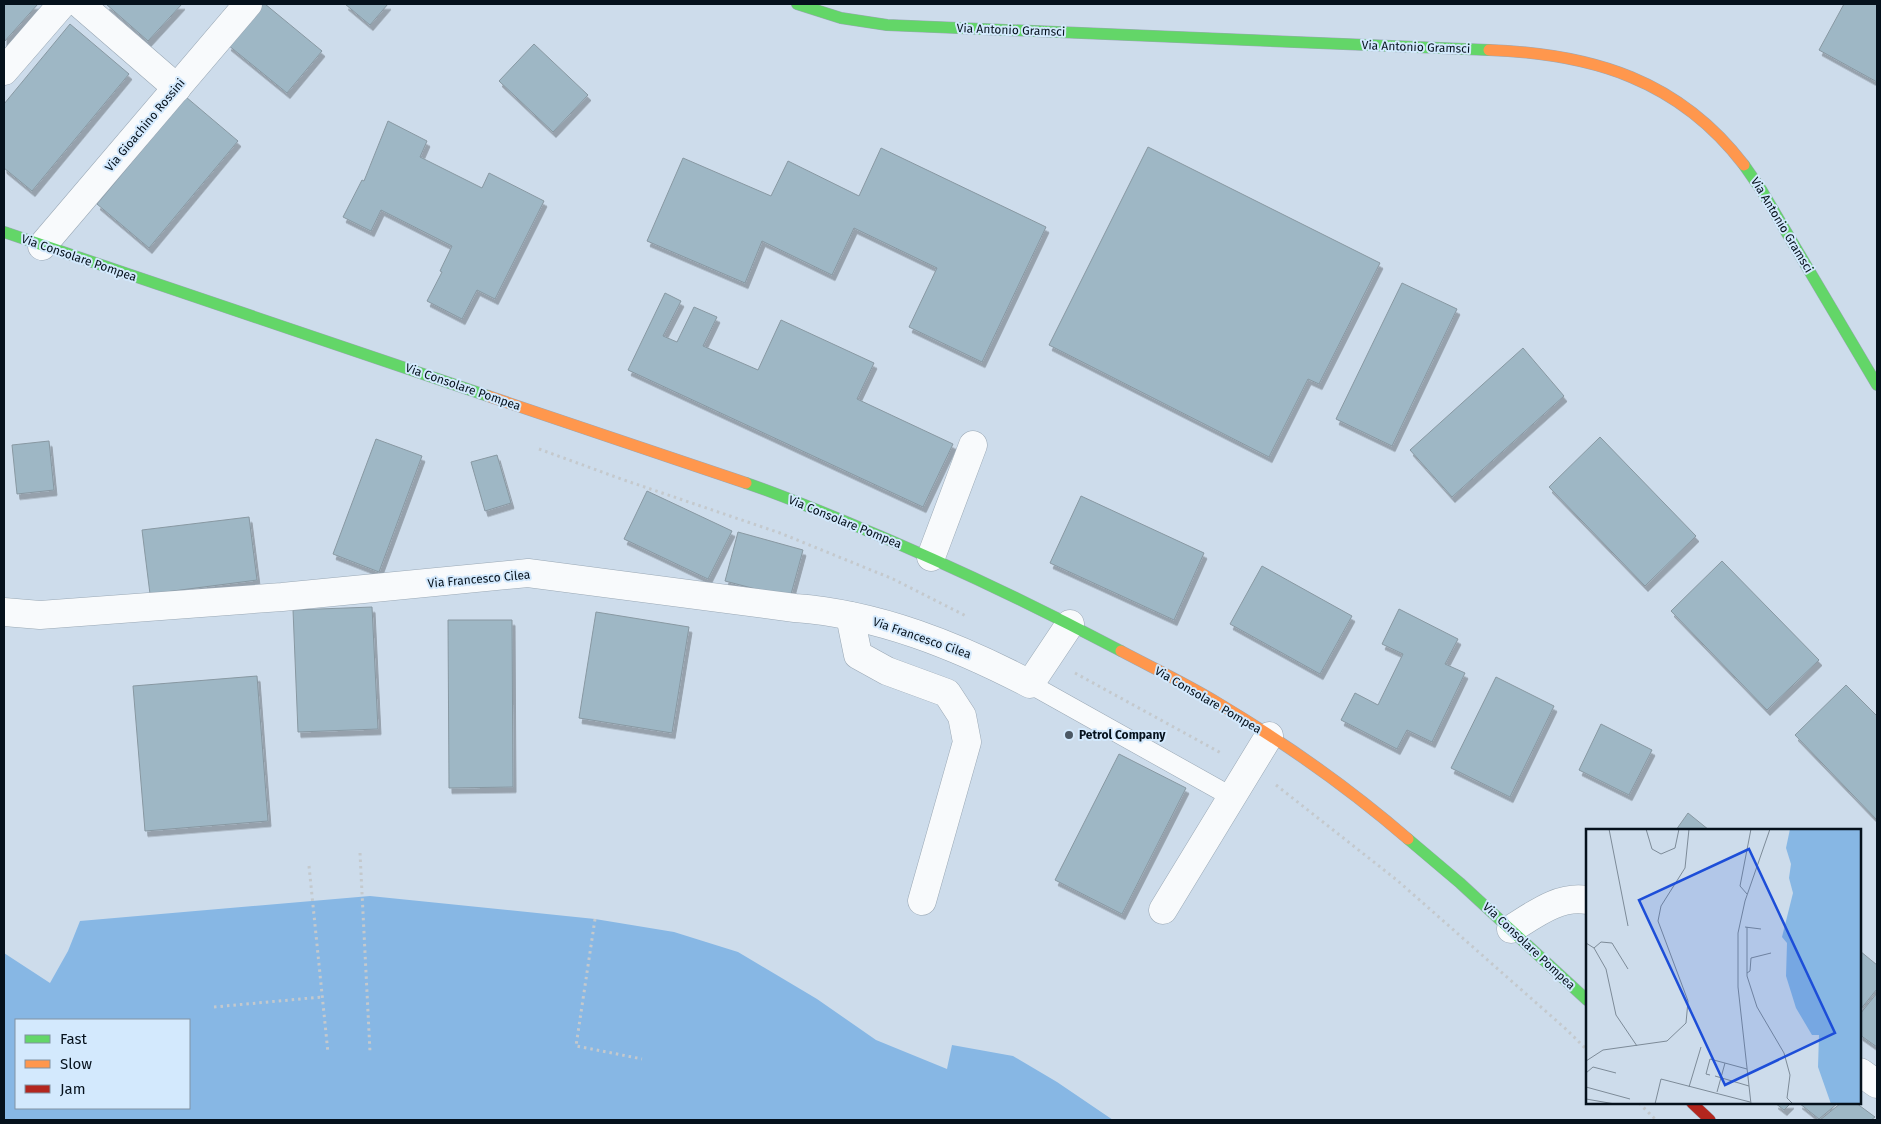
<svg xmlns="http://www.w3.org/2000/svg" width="1881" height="1124" viewBox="0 0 1881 1124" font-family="'Fira Sans',sans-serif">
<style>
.water{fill:#87b7e4;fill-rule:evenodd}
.building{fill:#9eb7c5;stroke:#8898a2;filter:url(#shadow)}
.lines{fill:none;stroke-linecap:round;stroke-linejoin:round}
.lane-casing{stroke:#9aa8b5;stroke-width:20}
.street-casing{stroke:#9aa8b5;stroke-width:29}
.fast-casing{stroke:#9aa8b5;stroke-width:12}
.slow-casing{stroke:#9aa8b5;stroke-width:12}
.jam-casing{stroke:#9aa8b5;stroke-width:12}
.path{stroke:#c4c9cd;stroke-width:3;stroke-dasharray:2.5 4;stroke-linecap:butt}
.lane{stroke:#f8fafc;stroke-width:19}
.street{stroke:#f8fafc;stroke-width:28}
.fast{stroke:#63d668;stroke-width:11}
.slow{stroke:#ff974d;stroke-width:11}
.jam{stroke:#b3261e;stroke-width:11}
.poi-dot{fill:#4b5864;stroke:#d3e9fd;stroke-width:2}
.labels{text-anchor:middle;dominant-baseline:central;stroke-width:4;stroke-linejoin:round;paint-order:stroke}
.street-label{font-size:12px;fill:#05111c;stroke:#d3e9fd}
.poi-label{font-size:12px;font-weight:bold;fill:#05111c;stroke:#d3e9fd;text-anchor:start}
.inset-road{fill:none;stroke:#7d8b98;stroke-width:1}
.view{fill:#1d4ed8;fill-opacity:0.15;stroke:#1d4ed8;stroke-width:2.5}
.inset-edge{fill:none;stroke:#05111c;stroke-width:2.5}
</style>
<defs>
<filter id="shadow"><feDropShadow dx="3" dy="5.5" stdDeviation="0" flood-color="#0004"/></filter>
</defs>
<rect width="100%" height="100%" fill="#cddceb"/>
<!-- water -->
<path class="water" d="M370,896l225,23 79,13 64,20 79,47 59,41 71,29 5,-24 61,11 44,26 56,38h-1109v-167l46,30 18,-32 12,-30zM16,1020h173v88h-173z"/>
<!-- building -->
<g class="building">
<path d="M4,4h34l-34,38z"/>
<path d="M106,4h76l-34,37z"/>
<path d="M262,4h3l57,47 -35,42 -59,-48z"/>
<path d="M345,4h43l-18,21z"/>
<path d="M1844,4h33v78l-58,-32z"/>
<path d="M70,24l59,50 -97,117 -28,-23v-64z"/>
<path d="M534,44l54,51 -35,37 -54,-51z"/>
<path d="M186,97l52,44 -89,107 -52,-44z"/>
<path d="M388,121l39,20 -7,16 62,31 7,-15 55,28 -49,98 -18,-9 -15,29 -35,-18 15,-29 -2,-1 12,-25 -71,-36 -10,21 -28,-14 19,-37 2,1z"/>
<path d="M1148,147l232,116 -61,121 -11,-5 -39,78 -220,-112z"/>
<path d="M881,148l165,79 -64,135 -73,-35 28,-59 -83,-40 -22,47 -70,-34 -17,42 -98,-42 36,-83 88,38 17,-35 71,35z"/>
<path d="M1402,283l55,26 -65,137 -56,-27z"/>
<path d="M665,293l16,8 -18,35 14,6 17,-35 23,10 -14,29 55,24 23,-50 93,43 -17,36 96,45 -30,63 -295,-137z"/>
<path d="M1523,348l41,48 -112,101 -42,-47z"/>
<path d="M1600,437l96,99 -51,50 -96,-99z"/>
<path d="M376,439l46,17 -43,116 -46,-18z"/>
<path d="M49,441l5,49 -37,4 -5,-49z"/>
<path d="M497,455l14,48 -26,8 -14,-49z"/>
<path d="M647,491l85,40 -24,48 -84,-40z"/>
<path d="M1081,496l123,57 -30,67 -124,-57z"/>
<path d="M249,517l8,63 -107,14 -8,-64z"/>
<path d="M738,532l65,18 -13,48 -65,-17z"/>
<path d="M1722,561l97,99 -52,50 -96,-99z"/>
<path d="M1262,566l90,50 -32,58 -90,-50z"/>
<path d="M372,607l6,122 -80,3 -5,-122z"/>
<path d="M1399,609l59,30 -13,25 20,9 -33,69 -25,-12 -10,19 -56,-29 14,-27 23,12 25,-51 -21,-10z"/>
<path d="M596,612l93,15 -17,106 -93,-15z"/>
<path d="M448,620h64l1,167 -64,1z"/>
<path d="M257,676l11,145 -123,10 -12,-145z"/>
<path d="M1496,677l58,29 -44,91 -59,-29z"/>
<path d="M1846,685l31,31v104l-82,-85z"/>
<path d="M1601,724l51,26 -23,45 -50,-25z"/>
<path d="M1119,754l67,34 -64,126 -67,-34z"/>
<path d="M1688,813l21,17h-33z"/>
<path d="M1860,951l17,14v24l-17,21z"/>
<path d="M1877,993v54l-17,-12v-21z"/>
<path d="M1775,1103h16l-7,7z"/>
<path d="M1799,1103h39l-19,16z"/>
<path d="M1841,1103h15l19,14 -4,3h-51z"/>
</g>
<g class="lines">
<!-- lane casing -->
<g class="lane-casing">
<path id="lane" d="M1030,684l202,113"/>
</g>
<!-- street casing -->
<g class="street-casing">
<g id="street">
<path d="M80,4l97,84"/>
<path d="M4,71l58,-67"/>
<path d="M42,246l206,-242"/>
<path d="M931,557l42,-112"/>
<path d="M4,612l36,3 242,-18 246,-24 267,35c83,6 162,38 235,76l40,-60"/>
<path d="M850,616l8,39 29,16 60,22 15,23 5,26 -45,159"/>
<path d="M1163,910l106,-174"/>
<path d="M1511,929c23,-14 48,-34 76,-29"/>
<path d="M1860,1072l17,12"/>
</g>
</g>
<!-- fast casing -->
<g class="fast-casing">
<g id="fast">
<path d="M797,4l44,14 46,7 602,25"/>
<path d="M1744,165l18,26 115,194"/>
<path d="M4,232l484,164"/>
<path d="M746,483c35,12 69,26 103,40 92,38 183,81 272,128"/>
<path d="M1408,839l52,44 127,117"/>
</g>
</g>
<!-- slow casing -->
<g class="slow-casing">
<g id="slow">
<path d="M1489,50c104,4 190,30 255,115"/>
<path d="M488,396l258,87"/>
<path d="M1121,651c32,17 66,33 97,52 67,40 131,85 190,136"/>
</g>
</g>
<!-- jam casing -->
<g class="jam-casing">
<path id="jam" d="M1692,1103l18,17"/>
</g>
<!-- path -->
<g class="path">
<path d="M539,449l85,31 156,53 113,46 75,38"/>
<path d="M1075,673l146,80"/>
<path d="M1276,785l122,96 169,149 20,20"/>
<path d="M360,853l10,199"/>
<path d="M309,866l19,187"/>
<path d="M595,919l-19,127 66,13"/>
<path d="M214,1007l108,-10"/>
<path d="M1639,1103l17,17"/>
</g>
<!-- lane -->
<use href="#lane" class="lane"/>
<!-- street -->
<use href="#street" class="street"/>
<!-- fast -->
<use href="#fast" class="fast"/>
<!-- slow -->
<use href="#slow" class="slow"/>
<!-- jam -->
<use href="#jam" class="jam"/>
</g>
<!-- markers -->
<circle class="poi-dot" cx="1069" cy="735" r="5"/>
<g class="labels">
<!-- street labels -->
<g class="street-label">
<text transform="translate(1011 30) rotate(2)">Via Antonio Gramsci</text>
<text transform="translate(1416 47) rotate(2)">Via Antonio Gramsci</text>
<text transform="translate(145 125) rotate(-50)">Via Gioachino Rossini</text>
<text transform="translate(1782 225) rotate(59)">Via Antonio Gramsci</text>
<text transform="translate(79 258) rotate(19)">Via Consolare Pompea</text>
<text transform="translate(463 387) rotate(19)">Via Consolare Pompea</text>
<text transform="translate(845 522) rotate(22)">Via Consolare Pompea</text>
<text transform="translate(479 579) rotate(-5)">Via Francesco Cilea</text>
<text transform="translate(922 638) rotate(19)">Via Francesco Cilea</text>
<text transform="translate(1208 700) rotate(30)">Via Consolare Pompea</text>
<text transform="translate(1529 946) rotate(43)">Via Consolare Pompea</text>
</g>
<!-- poi labels -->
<g class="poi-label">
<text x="1079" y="735">Petrol Company</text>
</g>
</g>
<!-- overview -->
<g transform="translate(1586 829)">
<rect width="275" height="275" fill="#cddceb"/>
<path d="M204,0h71v275h-30l-13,-37 1,-32h-7l-16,-27 -10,-32 1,-33 -5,-6 11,-44 -4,-15 2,-14 -5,-16z" fill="#87b7e4"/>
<path class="inset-road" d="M23,0l19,97M60,0l6,20 9,5 14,-6 4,-19M161,65l-7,-8 11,-57M159,98l16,2M161,98v49l10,31 27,46 6,22 -3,23 6,6M0,114l8,5 12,21 10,46 21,31M8,119l7,-6 11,1 16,26M161,144l3,-2 1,-13 20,-5M0,232l17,-11 64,-9 19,-18 2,-22 -30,-80 3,-15 24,-38 4,-39M0,244l7,-6 23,6M124,246l-4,-1 4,-15 37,10M129,247l34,10M0,258l44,12M103,258l12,-40M131,263l8,-29M0,270l29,5M69,275l6,-25 89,23M165,275l-13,-117v-54l7,-32 25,-72"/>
<path class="view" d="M163,20l86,184 -110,52 -86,-185z"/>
<rect width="275" height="275" class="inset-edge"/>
</g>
<!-- border -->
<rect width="1881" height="1124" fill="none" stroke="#05111c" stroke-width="10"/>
<!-- legend -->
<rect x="15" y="1019" width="175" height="90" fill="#d3e9fd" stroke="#8193a3"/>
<rect x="25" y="1035" width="25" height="8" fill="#63d668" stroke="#8193a3"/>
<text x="60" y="1044" font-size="15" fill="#05111c">Fast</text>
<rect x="25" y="1060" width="25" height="8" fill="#ff974d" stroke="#8193a3"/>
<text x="60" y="1069" font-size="15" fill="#05111c">Slow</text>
<rect x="25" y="1085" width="25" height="8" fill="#b3261e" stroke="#8193a3"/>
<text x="60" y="1094" font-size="15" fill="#05111c">Jam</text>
</svg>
